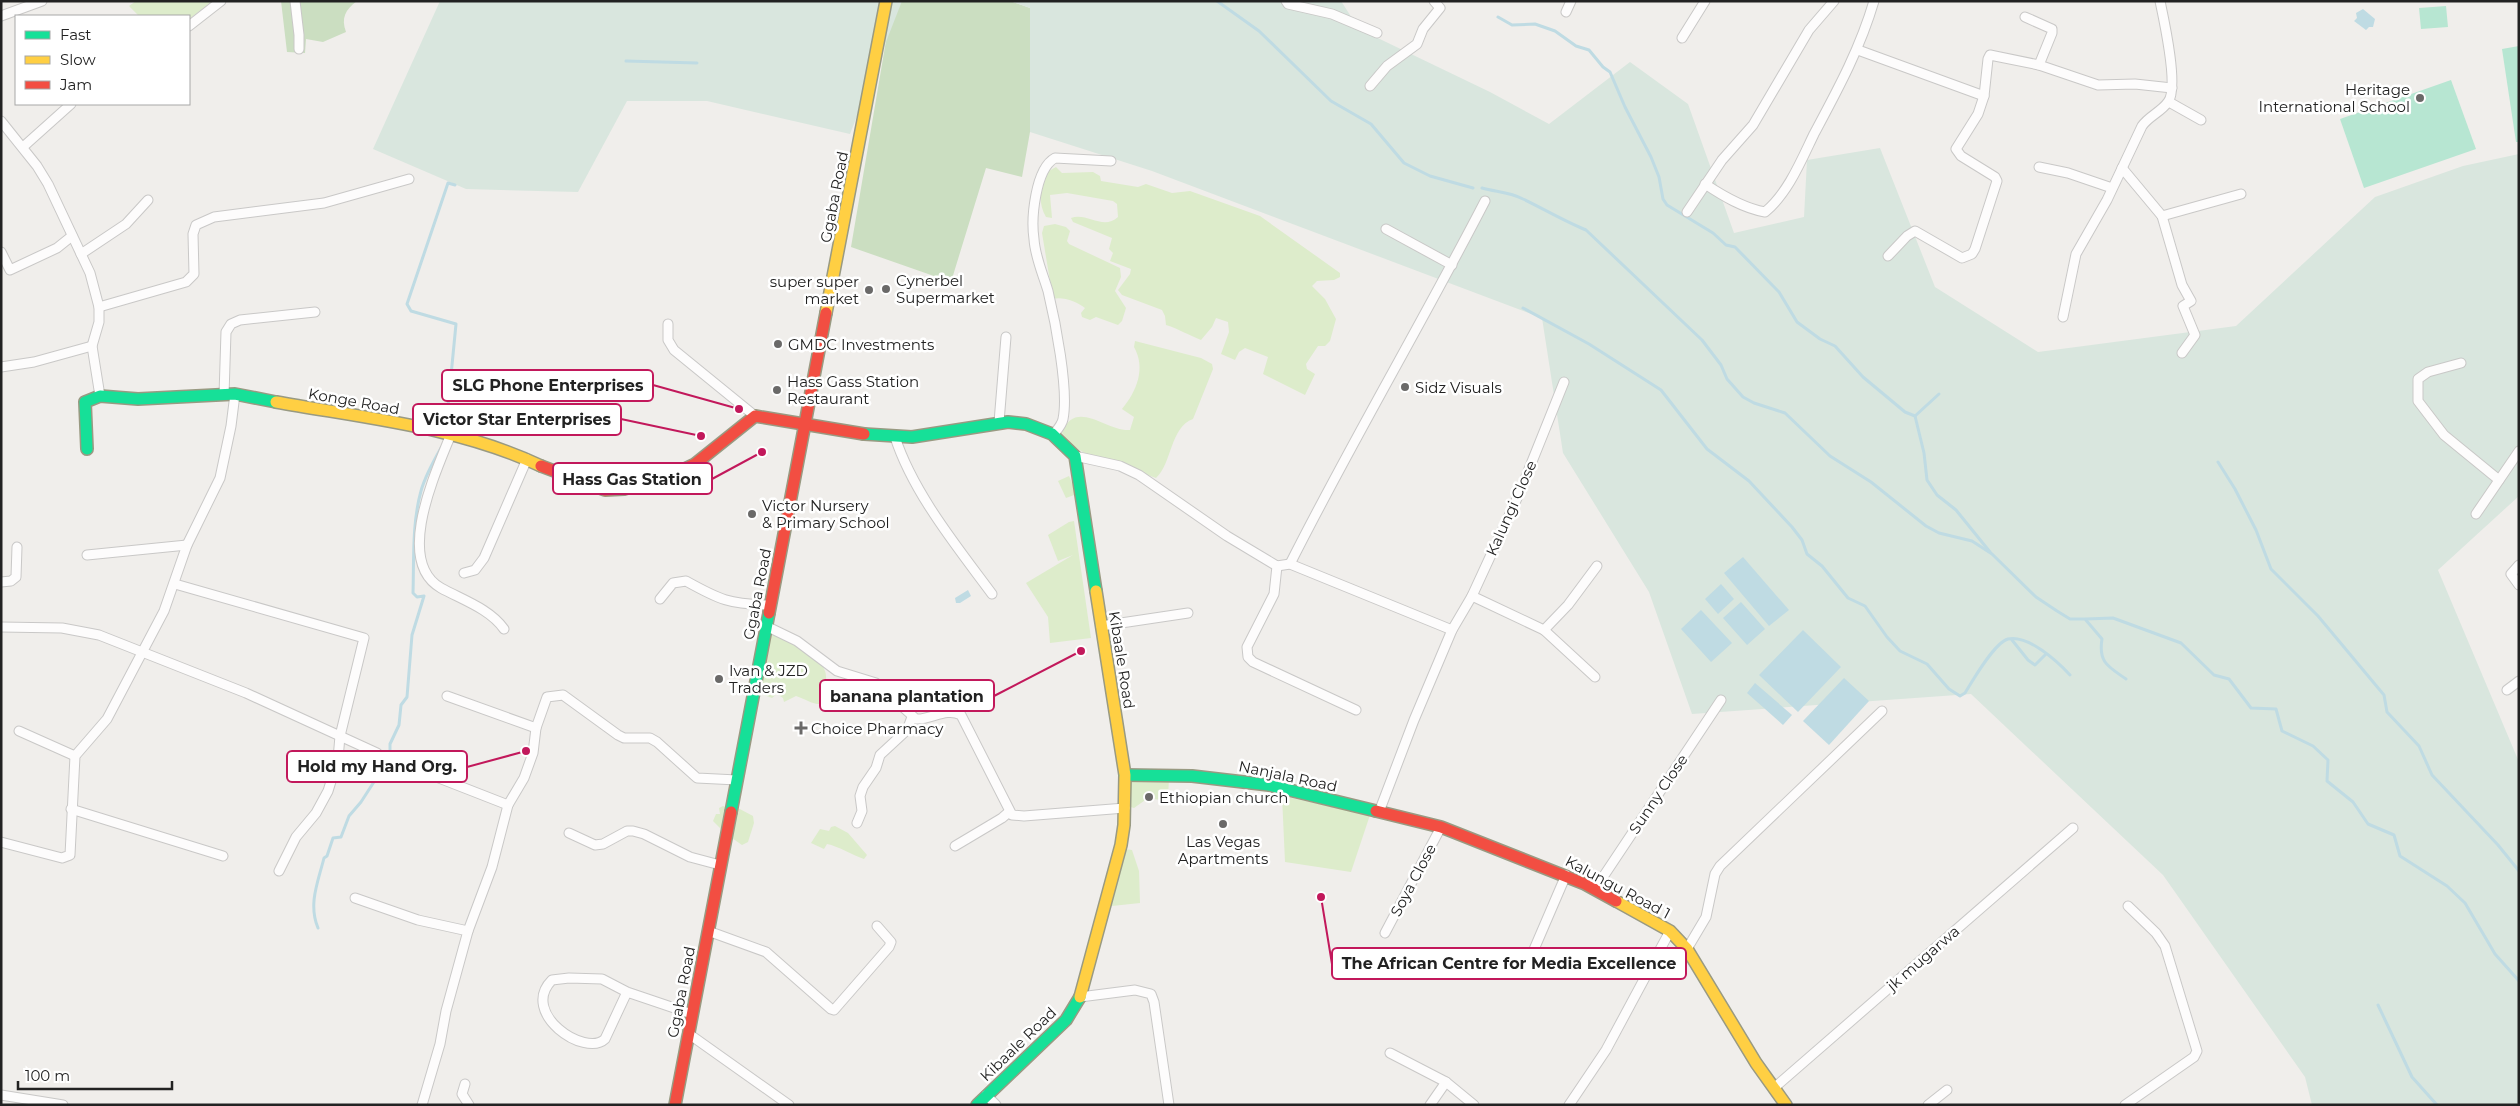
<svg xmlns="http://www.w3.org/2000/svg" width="2520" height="1106" viewBox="0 0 2520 1106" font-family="Montserrat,sans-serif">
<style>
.grass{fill:#ddeccb}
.forest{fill:#cbdec1}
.wetland{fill:#d9e6de}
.pitch{fill:#b7e6d2}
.water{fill:#bfdbe3}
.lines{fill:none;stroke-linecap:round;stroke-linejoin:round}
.stream{stroke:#bfdbe3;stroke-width:3}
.street-casing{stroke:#c9c8c7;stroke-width:11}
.fast-casing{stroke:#999a82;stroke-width:14}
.slow-casing{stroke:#999a82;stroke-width:14}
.jam-casing{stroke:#999a82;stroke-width:14}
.street{stroke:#fdfcfc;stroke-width:9}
.fast{stroke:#16e098;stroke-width:11}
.slow{stroke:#ffcf43;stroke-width:11}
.jam{stroke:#f24e42;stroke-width:11}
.poi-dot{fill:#6a6968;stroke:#fff;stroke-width:2}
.labels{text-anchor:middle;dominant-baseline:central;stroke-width:5;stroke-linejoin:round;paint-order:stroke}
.poi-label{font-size:15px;fill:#222;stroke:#fff;text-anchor:start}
.street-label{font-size:15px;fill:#222;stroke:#fff}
.leader{fill:none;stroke:#c2185b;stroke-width:2}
.callout-dot{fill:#c2185b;stroke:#fff;stroke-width:2}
.callout{fill:#fff;stroke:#c2185b;stroke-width:2}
.callout-label{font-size:16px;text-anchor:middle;font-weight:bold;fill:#222}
</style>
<rect width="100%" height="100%" fill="#f0eeeb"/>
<!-- grass -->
<g class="grass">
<path d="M136,1h77l-24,18v-3h-50l-10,-10z"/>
<path d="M1056,167l6,6 31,-1 7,4 1,5 37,6 8,-3 26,9 18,-2 70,25 80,57v4l-6,3 -17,1 -5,5 13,13 11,20 -6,22 -5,5h-7l-12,18 1,5 8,5 -10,21 -42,-21 5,-17 -23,-9 -6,4 -4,8 -14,-6 8,-22 -1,-10 -12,-4 -4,9 -11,13c-13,-5 -22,-11 -35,-15l-1,-9 -3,-6 -40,-15 -4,-5 12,-16 1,-5 -21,-8 3,-8 -4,-4 3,-11 -39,-16 -2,-4c16,-6 32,13 47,-1l-1,-13 -4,-3 -46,-8 -17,2 2,23 -6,-1c-9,-15 -5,-30 1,-45z"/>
<path d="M1055,224l11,3 4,4 -3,10 2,3 51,24 1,9 -6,14 11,17 -4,13 -4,4 -22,-8 -6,3 -8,-3 -1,-4 4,-5c-7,-6 -23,-12 -32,-9l-11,-66 2,-7z"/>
<path d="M1135,341l66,17 11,6 1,5 -20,50c-23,8 -21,45 -37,59 -28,-11 -78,-18 -94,-45 13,-36 45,-1 68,-3l4,-13 -12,-8c15,-18 24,-41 12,-62z"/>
<path d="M1069,476l8,18 -11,4 -8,-17z"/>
<path d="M1074,521l17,117 -41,5 -2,-26 -22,-34 47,-28 -15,6 -10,-26 21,-13z"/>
<path d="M767,633c15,0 54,24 58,38 2,6 1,11 0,16l6,3 2,6c-14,15 -22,5 -37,0l-12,6 -1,-4 -6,-4 -5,4 -16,-6z"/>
<path d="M1169,778l-1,20 -8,2 -12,-2 -14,10 -7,-2 1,-26z"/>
<path d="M1282,796l88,19 -19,57 -66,-10z"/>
<path d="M723,806l5,2 -3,25 -12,-12 3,-7h4l-1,-6z"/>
<path d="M736,807l17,9 1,7 -6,19 -6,3 -13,-9z"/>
<path d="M835,826l13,7 19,22 -3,4c-12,-4 -26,-13 -37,-15l-3,5 -13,-6 9,-14 9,2 2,-4z"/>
<path d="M1125,849l7,1 7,21 1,32 -28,3 -3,-5z"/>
</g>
<!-- forest -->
<g class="forest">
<path d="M281,1h76c-12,9 -16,17 -11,31l-23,10 -17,-3 -1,14 -18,-1z"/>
<path d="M899,1h111l20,7v124l-8,45 -36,-9 -35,114 -100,-35 38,-224z"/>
</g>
<!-- wetland -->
<g class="wetland">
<path d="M440,1h462l-52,133 -143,-33h-80l-49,91 -112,-3 -93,-40z"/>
<path d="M1010,1h331l18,28 131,63 59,32 81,-62 58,42 46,129 70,-16 3,-57 73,-12 55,139 103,65 198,-26 139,-129 88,-31 56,-12v342l-81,74 81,192v343h-207l-7,-28 -142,-202 -192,-181 -279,20 -43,-122 -86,-139 -21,-135 -390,-147 -122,-39v-124z"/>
</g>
<!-- pitch -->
<g class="pitch">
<path d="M2446,6l2,21 -27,2 -2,-21z"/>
<path d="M2519,46v96h-3l-14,-93z"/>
<path d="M2451,80l25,69 -112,39 -24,-69z"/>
</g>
<!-- water -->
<g class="water">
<path d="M2363,9l12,10 -2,8h-4l-3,3 -12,-9 3,-3 -1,-5z"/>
<path d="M1743,557l46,53 -20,16 -45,-53z"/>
<path d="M1721,584l13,15 -16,15 -13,-15z"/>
<path d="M968,590l3,6 -11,7h-4l-1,-5z"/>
<path d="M1741,602l24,27 -18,16 -24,-27z"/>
<path d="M1701,610l31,33 -21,19 -30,-33z"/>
<path d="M1803,630l38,37 -43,45 -39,-37z"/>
<path d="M1844,678l25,23 -40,44 -26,-24z"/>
<path d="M1755,683l37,32 -9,10 -36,-32z"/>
</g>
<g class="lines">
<!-- stream -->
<g class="stream">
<path d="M1217,1l42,30 72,70 40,23 33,39 26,13 43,12"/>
<path d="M1498,17l14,8 23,-1 20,7 21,15 13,4 14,17 7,5 15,35 26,50 8,20 4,22 4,6 46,28 13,12 9,2 44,45 18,30 23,17 15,7 28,31 42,35 10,4"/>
<path d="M626,61l71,2"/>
<path d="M1482,188c14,4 28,4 41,11 21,10 41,22 63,31l116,110 19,25 6,14 16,18 11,6 31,10 45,43 41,26 55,44 13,7 33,8 20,13 44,43 21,14 13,8h15l17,20c-4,24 7,28 24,40"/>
<path d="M1523,308l66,36 72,46 46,59 42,32 43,46 10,13 5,14 15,12 26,32 17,8 22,31 13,14 27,13 22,25 11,7 5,-3c8,-13 29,-50 43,-54 20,-5 50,23 62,36"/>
<path d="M1915,416l9,37 3,27 10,15 19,15 34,42"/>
<path d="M1915,416l24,-22"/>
<path d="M446,427l10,-103 -45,-13 -4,-7 41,-121 7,2"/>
<path d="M2218,462l17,27 21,41 15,39 47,47 66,79 3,17 32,34 13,29 66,70 21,26"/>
<path d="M2086,619l27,-1 68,25 33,32 15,4 22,29 25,1 6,22 31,15 15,14 -1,21 26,21 15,22 26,11 6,21 47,30 18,17 30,51 24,27"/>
<path d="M2012,640l16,20 7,5 11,-11"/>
<path d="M318,928c-10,-24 0,-46 6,-70l3,-2 6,-18 8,-1 8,-21 12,-14 29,-45v-13l9,-19 2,-20 6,-8 5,-62 12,-39 -7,1 -4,-4c1,-33 -1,-70 8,-102 4,-15 12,-29 20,-43"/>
<path d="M2378,1005l34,72 25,28"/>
</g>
<!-- street casing -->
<g class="street-casing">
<g id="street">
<path d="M295,1l4,34v14"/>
<path d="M1286,1l2,3 44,10 45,19"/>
<path d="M1566,12l5,-11"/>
<path d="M1,16l41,-15"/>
<path d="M2025,17l27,12v4l-13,32"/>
<path d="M189,26l32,-25"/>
<path d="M1682,38l23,-37"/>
<path d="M1858,50l126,46"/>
<path d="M1370,86l17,-20 30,-22 6,-15 17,-21 -6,-7"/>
<path d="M2169,102l32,18"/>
<path d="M1,121l36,45 11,18 42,89 9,34v15l-7,24 8,50"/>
<path d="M23,147l48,-43"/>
<path d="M2039,167l29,6 44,15"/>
<path d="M2122,168l40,48 79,-22"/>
<path d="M1705,184c18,12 38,24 60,28 23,-19 36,-51 49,-78 23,-43 46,-85 60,-133"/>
<path d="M1687,212l35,-52 31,-35 56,-95 25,-29"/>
<path d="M2162,216l20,69 9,16 -8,5 12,29 -13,18"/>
<path d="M1386,229l66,36"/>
<path d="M1,252l9,18 47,-22 15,-12"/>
<path d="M81,254l45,-30 22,-24"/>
<path d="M1888,256l19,-20 8,-5 47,27 10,-4 3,-5 22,-68 -2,-4 -34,-21 -5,-7 22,-35 6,-18 4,-37 2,-4 49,10 59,20 37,-1 37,4"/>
<path d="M99,307l87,-25 8,-8 -1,-40 3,-9 18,-8 110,-14 85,-24"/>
<path d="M2063,317l13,-63 31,-54 35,-74c7,-10 19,-14 26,-24 11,-14 -4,-82 -8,-101"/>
<path d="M668,324v16l6,10 81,66"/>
<path d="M2461,363l-33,9 -10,7v22l26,34 55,45"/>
<path d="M1,367l33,-5 58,-16"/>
<path d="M224,395l2,-63 5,-8 9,-4 75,-8"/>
<path d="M999,422l7,-85"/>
<path d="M451,434c-15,38 -57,127 -10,154 22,12 49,21 63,41"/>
<path d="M1053,435c4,-5 9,-10 10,-16 6,-29 -8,-99 -15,-128 -5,-17 -13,-34 -14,-52 -3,-20 1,-70 21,-81l56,3"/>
<path d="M895,437c18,56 63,111 97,157"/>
<path d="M1075,456l45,10 19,9 88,61 50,30 13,-2 162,66"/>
<path d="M2476,514l43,-63"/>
<path d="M87,555l100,-10"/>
<path d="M1290,564c62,-123 132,-241 195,-363"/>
<path d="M2519,565l-8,9 8,11"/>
<path d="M1277,566l-3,28 -27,53 1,10 5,5 103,48"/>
<path d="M464,573l11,-3 9,-12 43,-99"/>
<path d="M1,582l10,-1 5,-4 1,-30"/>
<path d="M175,584l189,54 -24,98 -2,23 -10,32 -12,22 -20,24 -17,34"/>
<path d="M1472,596l72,34 51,47"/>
<path d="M660,599l13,-16 13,-2c34,19 43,23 83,24"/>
<path d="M766,626l31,15 40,30 39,12 40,36c15,1 30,-12 45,-4l51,100 12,1 101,-8"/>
<path d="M1101,626l87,-13"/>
<path d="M1,627l61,1 37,7 147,58 131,60 4,5 2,10 3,2 17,-6 105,41"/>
<path d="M1544,630l24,-25 29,-39"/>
<path d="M2507,690l12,-9"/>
<path d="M447,696l89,32"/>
<path d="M19,731l56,25"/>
<path d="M71,809l152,47"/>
<path d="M1379,812l35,-92 38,-90 20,-34 47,-102 45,-112"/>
<path d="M857,823l5,-12 -2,-15 3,-9 13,-19 4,-13 27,-25 5,-13"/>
<path d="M569,833l26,12 8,-1 24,-13h6l11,3 46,23 30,8"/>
<path d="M1,842l61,16 8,-3 5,-99 32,-37 57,-108 23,-66 33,-67 11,-52 4,-32"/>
<path d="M955,846l47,-28 7,-6"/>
<path d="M1595,889l126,-189"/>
<path d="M355,898l63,22 50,11"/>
<path d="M708,931l58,21 65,57 3,1 55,-63 2,-5 -14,-16"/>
<path d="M1385,933l56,-106"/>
<path d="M1687,949l19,-32 9,-43 5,-8 162,-155"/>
<path d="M1529,961l37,-86"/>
<path d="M627,992l-22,47c-20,19 -86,-26 -53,-59l17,-2 33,1 25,13 65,22"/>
<path d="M1080,997l55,-7 16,4 3,8 15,103"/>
<path d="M689,1034l100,71"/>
<path d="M1390,1053l56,29 28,23"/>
<path d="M465,1084l-3,10 7,11"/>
<path d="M1774,1088l299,-260"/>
<path d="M1,1095l62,10"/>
<path d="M986,1095l10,10"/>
<path d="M422,1105l18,-61 6,-33 22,-80 24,-64 16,-62 16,-27 9,-25 3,-25 11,-31 16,-2 55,40 6,3h26l7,4 40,36 40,2"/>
<path d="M1430,1105l16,-23"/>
<path d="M1569,1105l37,-55 64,-119"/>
<path d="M1928,1105l19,-15"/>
<path d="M2125,1105l69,-48 3,-6 -32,-105 -9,-13 -28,-27"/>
</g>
</g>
<!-- fast casing -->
<g class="fast-casing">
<g id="fast">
<path d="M864,434l48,3 96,-15 18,2 26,10 23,22 21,135"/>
<path d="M87,449l-2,-47 15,-6 38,3 97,-5 41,8"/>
<path d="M1125,775l67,1 77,9 107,26"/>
<path d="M731,812l38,-199"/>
<path d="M977,1105l89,-85 14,-23"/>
</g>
</g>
<!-- slow casing -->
<g class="slow-casing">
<g id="slow">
<path d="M826,313l60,-312"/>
<path d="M276,402c89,16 183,25 265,64"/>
<path d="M1616,901l54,30 17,18 69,114 30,42"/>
<path d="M1080,997l41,-152 3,-20 1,-50 -29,-184"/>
</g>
</g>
<!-- jam casing -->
<g class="jam-casing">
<g id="jam">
<path d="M541,466l64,24 19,-1 50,-15 21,-10 60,-48 109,18"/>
<path d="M769,613l57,-300"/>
<path d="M1376,811l65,16 144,57 31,17"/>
<path d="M675,1105l56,-293"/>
</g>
</g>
<!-- street -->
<use href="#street" class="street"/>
<!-- fast -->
<use href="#fast" class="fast"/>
<!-- slow -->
<use href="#slow" class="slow"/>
<!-- jam -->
<use href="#jam" class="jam"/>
</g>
<!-- markers -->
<g class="poi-dot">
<circle cx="2420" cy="98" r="5"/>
<circle cx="886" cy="289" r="5"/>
<circle cx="869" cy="290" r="5"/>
<circle cx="778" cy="344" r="5"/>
<circle cx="1405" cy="387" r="5"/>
<circle cx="777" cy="390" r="5"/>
<circle cx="752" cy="514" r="5"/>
<circle cx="719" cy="679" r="5"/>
<path d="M798.5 720.5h5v5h5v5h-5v5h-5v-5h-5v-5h5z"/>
<circle cx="1149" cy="797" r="5"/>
<circle cx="1223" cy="824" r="5"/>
</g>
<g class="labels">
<!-- poi labels -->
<g class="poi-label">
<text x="2410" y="89" text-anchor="end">Heritage<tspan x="2410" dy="17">International School</tspan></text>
<text x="896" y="280">Cynerbel<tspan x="896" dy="17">Supermarket</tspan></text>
<text x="859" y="281" text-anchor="end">super super<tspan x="859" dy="17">market</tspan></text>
<text x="788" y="344">GMDC Investments</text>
<text x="787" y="381">Hass Gass Station<tspan x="787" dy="17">Restaurant</tspan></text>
<text x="1415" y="387">Sidz Visuals</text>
<text x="762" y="505">Victor Nursery<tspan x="762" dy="17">&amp; Primary School</tspan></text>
<text x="729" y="670">Ivan &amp; JZD<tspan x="729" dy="17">Traders</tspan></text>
<text x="811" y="728">Choice Pharmacy</text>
<text x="1159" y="797">Ethiopian church</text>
<text x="1223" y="841" text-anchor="middle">Las Vegas<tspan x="1223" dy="17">Apartments</tspan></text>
</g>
<!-- street labels -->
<g class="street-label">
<text transform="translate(834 197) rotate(-79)">Ggaba Road</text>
<text transform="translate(354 401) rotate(10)">Konge Road</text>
<text transform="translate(1511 508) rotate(-66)">Kalungi Close</text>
<text transform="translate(757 594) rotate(-79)">Ggaba Road</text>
<text transform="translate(1122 660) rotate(81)">Kibaale Road</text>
<text transform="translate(1288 776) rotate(12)">Nanjala Road</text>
<text transform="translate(1658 794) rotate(-56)">Sunny Close</text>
<text transform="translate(1413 880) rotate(-62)">Soya Close</text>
<text transform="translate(1618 887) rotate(28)">Kalungu Road 1</text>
<text transform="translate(1923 958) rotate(-41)">jk mugarwa</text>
<text transform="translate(681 992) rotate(-79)">Ggaba Road</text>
<text transform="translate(1018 1044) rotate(-44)">Kibaale Road</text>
</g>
</g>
<!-- callouts -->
<path class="leader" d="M739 409L653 385M701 436L621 419M762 452L712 479M1081 651L994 696M526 751L467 767M1321 897L1332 964"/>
<g class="callout-dot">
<circle cx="739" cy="409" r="5"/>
<circle cx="701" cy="436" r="5"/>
<circle cx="762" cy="452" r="5"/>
<circle cx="1081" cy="651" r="5"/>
<circle cx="526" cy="751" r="5"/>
<circle cx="1321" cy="897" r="5"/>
</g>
<g class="callout">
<rect x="442" y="370" width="211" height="31" rx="5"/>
<rect x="413" y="404" width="208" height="31" rx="5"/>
<rect x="553" y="463" width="159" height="31" rx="5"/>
<rect x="820" y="680" width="174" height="31" rx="5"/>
<rect x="287" y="751" width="180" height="31" rx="5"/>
<rect x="1332" y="948" width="354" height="31" rx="5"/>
</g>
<g class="callout-label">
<text x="548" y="391">SLG Phone Enterprises</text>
<text x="517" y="425">Victor Star Enterprises</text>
<text x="632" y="485">Hass Gas Station</text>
<text x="907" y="702">banana plantation</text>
<text x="377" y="772">Hold my Hand Org.</text>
<text x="1509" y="969">The African Centre for Media Excellence</text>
</g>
<!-- border -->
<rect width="2520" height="1106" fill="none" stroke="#222222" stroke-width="5"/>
<!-- legend -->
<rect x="15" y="15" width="175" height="90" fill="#ffffff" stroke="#a7a7a7"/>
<rect x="25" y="31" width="25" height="8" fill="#16e098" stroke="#a7a7a7"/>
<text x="60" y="40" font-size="15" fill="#222222">Fast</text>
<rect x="25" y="56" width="25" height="8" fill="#ffcf43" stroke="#a7a7a7"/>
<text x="60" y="65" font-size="15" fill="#222222">Slow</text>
<rect x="25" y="81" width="25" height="8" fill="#f24e42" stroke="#a7a7a7"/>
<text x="60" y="90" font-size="15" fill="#222222">Jam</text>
<!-- scale -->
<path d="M18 1081v8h154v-8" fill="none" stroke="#222222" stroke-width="2.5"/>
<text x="25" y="1081" font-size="15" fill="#222222" stroke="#ffffff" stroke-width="4" paint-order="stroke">100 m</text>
</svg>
